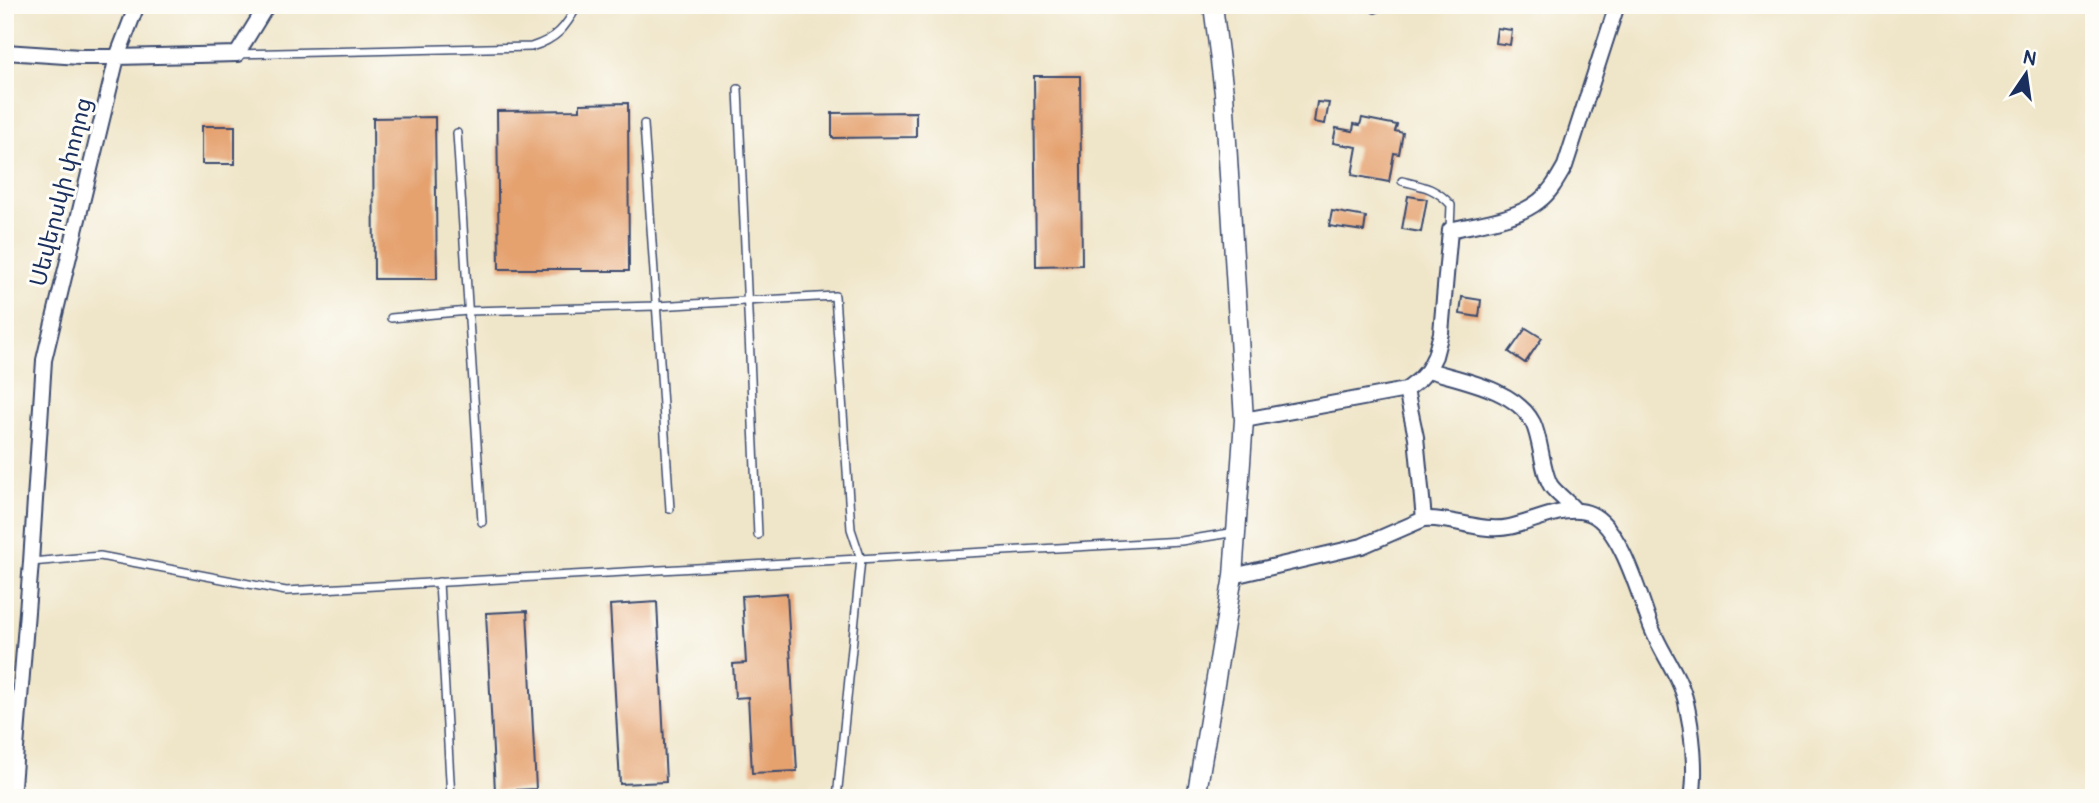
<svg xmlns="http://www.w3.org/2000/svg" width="2099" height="803" viewBox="0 0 2099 803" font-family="Pangolin,'Noto Sans Armenian',sans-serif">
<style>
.building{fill:#e5a16e}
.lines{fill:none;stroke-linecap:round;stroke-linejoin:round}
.service-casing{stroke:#3b4a6e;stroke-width:10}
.minor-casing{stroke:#3b4a6e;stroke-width:18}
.tertiary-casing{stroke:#3b4a6e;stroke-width:21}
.service{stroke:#fff;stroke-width:7}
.minor{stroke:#fff;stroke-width:14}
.tertiary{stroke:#fff;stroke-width:18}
.labels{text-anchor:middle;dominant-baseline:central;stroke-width:6;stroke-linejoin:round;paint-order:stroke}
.street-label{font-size:23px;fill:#1b2f5e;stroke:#fdfcf7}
</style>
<rect width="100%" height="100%" fill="#fdfcf7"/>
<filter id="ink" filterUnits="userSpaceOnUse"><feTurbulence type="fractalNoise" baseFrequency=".0143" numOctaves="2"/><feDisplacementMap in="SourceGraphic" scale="14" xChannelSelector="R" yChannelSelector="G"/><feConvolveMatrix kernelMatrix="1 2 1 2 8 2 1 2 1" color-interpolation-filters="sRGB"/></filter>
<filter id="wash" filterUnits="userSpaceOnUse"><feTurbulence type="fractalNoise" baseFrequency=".00686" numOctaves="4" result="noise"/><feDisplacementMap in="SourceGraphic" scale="28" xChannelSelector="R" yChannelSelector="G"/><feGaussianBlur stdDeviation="1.57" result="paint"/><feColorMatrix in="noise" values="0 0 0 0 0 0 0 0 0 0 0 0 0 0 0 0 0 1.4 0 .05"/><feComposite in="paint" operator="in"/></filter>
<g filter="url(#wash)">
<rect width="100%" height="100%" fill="#efe5c8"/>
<g id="blocks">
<!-- building -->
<g class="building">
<path d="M1497,28l15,2 -2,15 -15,-2z"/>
<path d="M1034,76h46l2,189 -46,1z"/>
<path d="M1317,102l12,1 -4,21 -11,-2z"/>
<path d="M628,103l1,168h-48v-2h-82l-2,-158 83,-1v-6z"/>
<path d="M916,112v25l-84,1v-25z"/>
<path d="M435,117l2,162h-63l-1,-161z"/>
<path d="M1362,118l35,7 -2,6 8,2 -4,21 -5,-1 -5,29 -37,-7 5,-28 -24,-4 3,-15 17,3 1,-7 6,1z"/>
<rect x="202" y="126" width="33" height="38"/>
<path d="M1408,196l19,3 -6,33 -19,-3z"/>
<path d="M1332,211l34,6 -2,14 -35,-5z"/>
<path d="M1462,297l19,3 -2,17 -19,-3z"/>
<path d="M1526,328l16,10 -17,25 -16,-11z"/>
<path d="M787,593l10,178 -45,2 -4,-76 -13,1 -2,-34 13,-1 -4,-67z"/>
<path d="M657,602l9,180 -46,2 -10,-179z"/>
<path d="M527,611l9,178 -41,2 -9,-178z"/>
</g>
</g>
</g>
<g filter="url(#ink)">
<use href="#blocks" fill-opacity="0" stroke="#3b4a6e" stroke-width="2"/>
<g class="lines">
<!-- service casing -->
<g class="service-casing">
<g id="service">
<path d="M1375,9l1,-4"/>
<path d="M237,54l294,-7c26,-8 34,-19 47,-42"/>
<path d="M738,89l20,446"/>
<path d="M644,124l26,385"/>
<path d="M457,133l25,389"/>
<path d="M1402,181c21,5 34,7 49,24l-1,24"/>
<path d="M391,318l77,-7 188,-5 179,-10 16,233 10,30 -24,239"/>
<path d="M31,562l69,-6 186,35 895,-50 55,-9"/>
<path d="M439,582l12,216"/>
<path d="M797,798l39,-3"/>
</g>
</g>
<!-- minor casing -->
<g class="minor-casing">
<g id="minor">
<path d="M5,52l75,5h37l20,-52"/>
<path d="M1428,370c33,10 88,19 105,53 8,16 9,49 18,63 6,8 16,15 23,23"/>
<path d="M1406,390l10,47 8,82"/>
<path d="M1244,420l162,-30 14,-11 8,-9 7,-14 6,-23 9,-103c29,-7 65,-10 89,-29 12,-9 19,-23 26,-35l52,-161"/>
<path d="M1233,576l129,-30 62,-27c29,-2 57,14 85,8 25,-5 59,-24 82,-13 31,14 49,85 61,115 10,25 28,47 34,73 6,27 11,68 6,96"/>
<path d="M12,798l19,-236 13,-202 73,-303 120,-3 30,-49"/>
</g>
</g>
<!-- tertiary casing -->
<g class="tertiary-casing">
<path id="tertiary" d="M1196,798l37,-222 11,-156 -20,-327 -11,-88"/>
</g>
<!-- service -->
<use href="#service" class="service"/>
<!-- minor -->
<use href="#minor" class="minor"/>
<!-- tertiary -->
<use href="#tertiary" class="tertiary"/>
</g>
</g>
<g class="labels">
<!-- street labels -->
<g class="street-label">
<text transform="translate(61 192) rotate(-76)">Սեվերսկի փողոց</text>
</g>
</g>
<!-- margin -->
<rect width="2099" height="803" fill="none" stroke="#fdfcf7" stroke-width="28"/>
<!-- north arrow -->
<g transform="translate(2026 74) rotate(13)" stroke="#fdfcf7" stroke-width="5" paint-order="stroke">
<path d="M0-5L12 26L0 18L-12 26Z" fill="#1b2f5e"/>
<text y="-10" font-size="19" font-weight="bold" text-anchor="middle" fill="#1b2f5e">N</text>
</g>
</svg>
